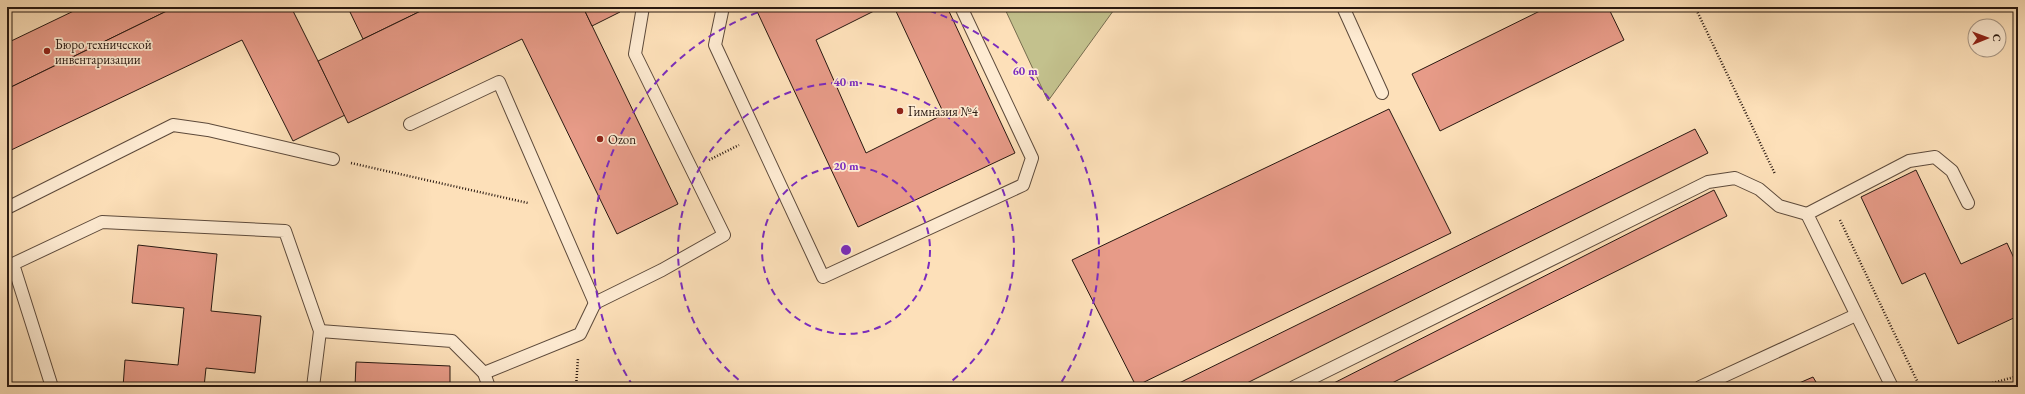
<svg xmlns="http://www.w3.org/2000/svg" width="2025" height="394" viewBox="0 0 2025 394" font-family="'EB Garamond',serif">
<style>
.green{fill:#c3c18d;stroke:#766c4f}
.building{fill:#e79b88;stroke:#281811}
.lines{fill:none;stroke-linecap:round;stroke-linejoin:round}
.lane-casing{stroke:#5d4a3b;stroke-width:14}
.path{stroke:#281811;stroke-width:2.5;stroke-dasharray:1 2;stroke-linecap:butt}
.lane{stroke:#feebd2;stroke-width:12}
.ring{fill:none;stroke:#7b2cbf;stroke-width:2;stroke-dasharray:7 5}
.poi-dot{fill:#8f2418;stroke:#feebd2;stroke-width:1.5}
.labels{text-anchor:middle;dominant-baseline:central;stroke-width:3.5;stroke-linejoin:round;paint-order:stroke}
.poi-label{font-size:13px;fill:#281811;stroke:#feebd2;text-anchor:start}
.centre{fill:#7b2cbf;stroke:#feebd2;stroke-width:2}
.ring-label{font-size:12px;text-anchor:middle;font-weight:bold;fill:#7b2cbf;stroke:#feebd2;stroke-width:3.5;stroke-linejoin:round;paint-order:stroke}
</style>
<rect width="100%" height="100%" fill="#fde0b9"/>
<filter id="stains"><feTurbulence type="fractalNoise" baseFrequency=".005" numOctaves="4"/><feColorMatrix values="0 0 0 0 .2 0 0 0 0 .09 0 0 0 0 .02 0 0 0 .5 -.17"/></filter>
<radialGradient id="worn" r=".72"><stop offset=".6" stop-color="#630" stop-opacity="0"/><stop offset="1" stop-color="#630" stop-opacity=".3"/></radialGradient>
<!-- green -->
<path class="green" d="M1004,7h112l-68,94z"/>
<!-- building -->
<g class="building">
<path d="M82,7h93l-168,82v-46z"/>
<path d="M175,7h116l54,108 -52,26 -51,-101 -235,112v-63z"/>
<path d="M360,7h69l-66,32 -13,-27z"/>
<path d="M429,7h154l95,197 -61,30 -95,-195 -174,84 -30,-62z"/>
<path d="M583,7h35l2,5 -28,14z"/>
<path d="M755,7h127l-66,33 50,113 78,-39 -50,-107h53l68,146 -157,74z"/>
<path d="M1548,7h60l16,33 -184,91 -28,-57z"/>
<path d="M1389,109l62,124 -315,153 -64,-126z"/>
<path d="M1695,129l13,24 -469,234h-68z"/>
<path d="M1916,170l45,94 46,-21 11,24v49l-60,28 -33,-71 -23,11 -41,-87z"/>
<path d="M1714,190l13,26 -343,171h-58z"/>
<path d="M138,245l79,9 -6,57 50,5 -6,57 -49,-5 -2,19h-81l2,-27 53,5 6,-57 -52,-5z"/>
<path d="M356,362l94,4v21h-95z"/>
<path d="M1813,377l6,10h-29z"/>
</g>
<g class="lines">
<!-- lane casing -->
<g class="lane-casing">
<g id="lane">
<path d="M723,7l-8,38 108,232 200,-92 9,-27 -71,-151"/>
<path d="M1343,7l39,86"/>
<path d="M410,124l89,-42 96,221 67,-33 62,-35 -89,-181 8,-47"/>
<path d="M7,208l166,-83 35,5 125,29"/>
<path d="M320,331l132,10 32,32 5,14"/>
<path d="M484,373l96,-39 15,-31"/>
<path d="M52,387l-39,-123 89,-42 183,9 35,100 -7,56"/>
<path d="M1294,387l414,-205 27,-4 24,11 20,17 28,8"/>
<path d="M1700,387l156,-72"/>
<path d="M1892,387l-85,-173 102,-53 26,-4 17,14 16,32"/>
</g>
</g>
<!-- path -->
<g class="path">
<path d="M1695,7l80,167"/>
<path d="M709,160l30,-15"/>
<path d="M351,163l177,40"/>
<path d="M1840,220l80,167"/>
<path d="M576,387l2,-29"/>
<path d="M1978,387l40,-11"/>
</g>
<!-- lane -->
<use href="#lane" class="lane"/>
</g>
<!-- distance rings -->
<g class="ring">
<circle cx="846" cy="250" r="84"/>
<path d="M748 387A168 168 0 1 1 944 387"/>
<path d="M633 386A253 253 0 0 1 774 7M918 7A253 253 0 0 1 1059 386"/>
</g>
<!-- markers -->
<g class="poi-dot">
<circle cx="47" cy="51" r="4"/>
<circle cx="900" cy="111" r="4"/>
<circle cx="600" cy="139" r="4"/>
</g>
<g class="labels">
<!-- poi labels -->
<g class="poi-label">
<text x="55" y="44">Бюро технической<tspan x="55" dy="15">инвентаризации</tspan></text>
<text x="908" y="111">Гимназия №4</text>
<text x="608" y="139">Ozon</text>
</g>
</g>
<circle cx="846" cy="250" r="6" class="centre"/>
<g class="ring-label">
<text x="1025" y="75">60 m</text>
<text x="846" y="86">40 m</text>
<text x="846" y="170">20 m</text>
</g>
<!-- margin -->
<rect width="2025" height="394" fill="none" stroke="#fde0b9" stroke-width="24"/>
<rect x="8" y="8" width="2009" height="378" fill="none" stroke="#281811" stroke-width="2"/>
<rect x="12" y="12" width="2001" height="370" fill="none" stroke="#281811"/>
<!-- north arrow -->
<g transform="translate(1987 38) rotate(89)"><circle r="19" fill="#feebd2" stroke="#a89785"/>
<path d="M0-3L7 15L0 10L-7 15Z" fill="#8f2418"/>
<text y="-6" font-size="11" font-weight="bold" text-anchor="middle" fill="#281811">С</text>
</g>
<rect width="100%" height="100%" filter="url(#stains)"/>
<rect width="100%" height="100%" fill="url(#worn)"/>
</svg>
